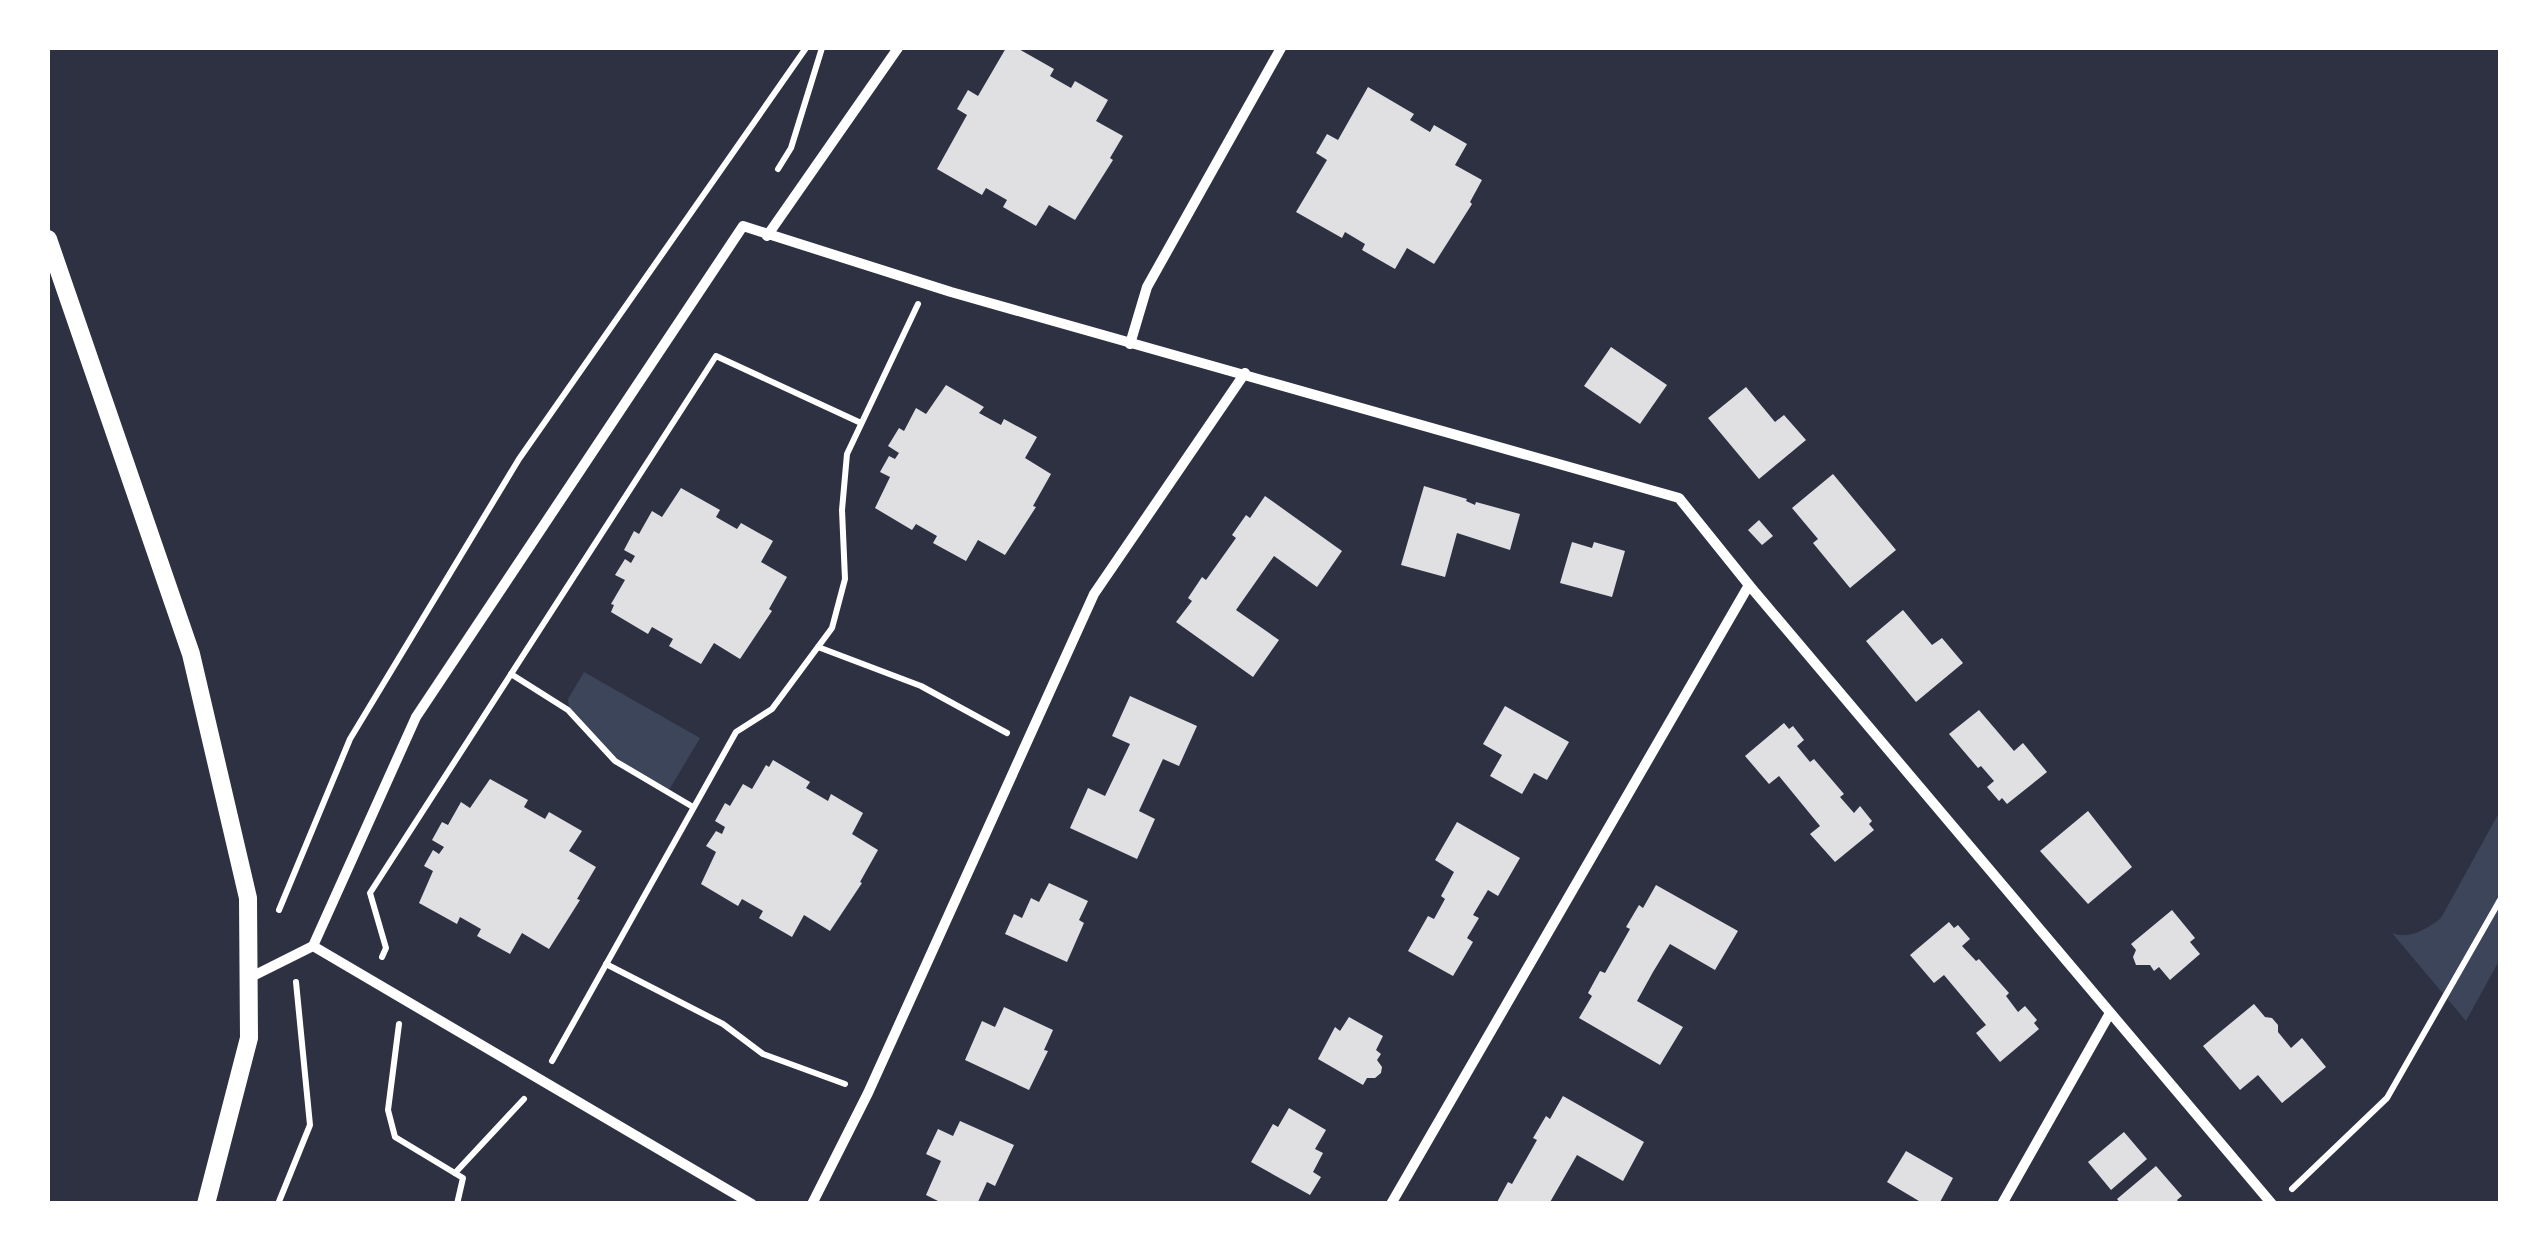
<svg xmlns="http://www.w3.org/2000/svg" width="2548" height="1251" viewBox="0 0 2548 1251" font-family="Montserrat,sans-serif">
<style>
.green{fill:#3c4559}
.building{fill:#e0e0e3}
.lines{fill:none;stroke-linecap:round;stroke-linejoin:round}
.path{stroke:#fff;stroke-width:6}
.minor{stroke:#fff;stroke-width:10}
.tertiary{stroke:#fff;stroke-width:18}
</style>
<rect width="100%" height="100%" fill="#2d3142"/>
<!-- green -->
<g class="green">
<path d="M584,672l116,66 -31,52 -53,-30 -47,-51 -1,-10z"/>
<path d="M2500,811v148l-34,62 -74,-88c17,7 35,-4 49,-15z"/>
</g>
<!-- building -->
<g class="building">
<path d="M1006,48h11l37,21 -4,7 21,12 4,-7 33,19 -12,21 27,15 -13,22 3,2 -38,60 -26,-15 -13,21 -33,-19 4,-7 -21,-12 -4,7 -45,-26 30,-54 -10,-6 11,-19 10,6z"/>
<path d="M1368,87l46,27 -4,6 20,12 4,-7 33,19 -12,21 27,15 -12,22 2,2 -38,60 -27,-16 -12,21 -33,-19 3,-6 -20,-12 -3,6 -46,-26 31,-52 -11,-7 11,-19 11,6z"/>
<path d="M1611,347l56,38 -27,39 -56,-38z"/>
<path d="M946,385l38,22 -5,6 22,12 3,-6 33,18 -12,21 26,16 -18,32 3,1 -31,48 -27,-15 -12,21 -33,-18 4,-7 -21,-12 -4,6 -37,-22 15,-31 -10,-5 9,-16 6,3 4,-6 -11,-7 11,-18 5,3 12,-23 10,6z"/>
<path d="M1746,387l29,35 9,-7 22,25 -47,39 -51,-61z"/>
<path d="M1833,474l63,76 -46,38 -37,-45 5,-4 -26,-31z"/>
<path d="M1424,486l43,13 -1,2 9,4 1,-3 44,12 -10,36 -53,-17 -12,44 -44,-12z"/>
<path d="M681,488l39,22 -4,7 21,12 4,-6 32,18 -12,21 26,15 -18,32 3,2 -32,48 -26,-16 -13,21 -32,-18 4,-7 -21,-12 -4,7 -37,-22 3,-7 -3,-1 14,-24 -10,-5 10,-16 6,4 4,-7 -11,-6 10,-19 5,3 13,-23 10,6z"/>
<path d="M1265,496l77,55 -25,36 -43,-31 -38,54 43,30 -26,37 -77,-55 16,-21 -4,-3 14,-21 4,3 30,-42 -4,-3 14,-20 4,3z"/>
<path d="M1759,520l14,16 -11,9 -14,-15z"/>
<path d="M1572,542l20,6 2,-6 31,9 -13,46 -52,-14z"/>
<path d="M1903,610l29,35 10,-7 21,25 -47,39 -50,-61z"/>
<path d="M1130,696l67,30 -18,40 -16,-7 -24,52 16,8 -18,40 -67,-31 18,-40 17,8 25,-52 -18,-8z"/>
<path d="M1505,706l64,36 -22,38 -13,-7 -12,21 -32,-18 12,-21 -19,-11z"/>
<path d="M1979,710l35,41 9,-8 24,29 -40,32 -5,-6 -3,3 -12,-14 7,-6 -13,-15 -3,2 -29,-34z"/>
<path d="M1784,723l5,6 4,-3 11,14 -7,6 13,16 4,-3 30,35 -4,3 14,16 6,-7 12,15 -3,3 5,6 -39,32 -25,-28 10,-8 -41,-50 -10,8 -24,-28z"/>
<path d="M773,760l37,22 -4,6 22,13 3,-7 32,19 -11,21 26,16 -18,32 2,1 -32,48 -26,-16 -12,22 -33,-19 4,-7 -21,-12 -4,7 -37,-22 15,-32 -10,-6 10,-15 6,3 3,-7 -10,-6 10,-18 5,3 13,-22 9,5 14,-24 3,2z"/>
<path d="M490,779l38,21 -4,7 21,12 4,-7 33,19 -13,20 27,16 -19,32 3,1 -31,49 -27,-16 -12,21 -33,-18 4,-7 -21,-12 -3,7 -38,-21 14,-32 -9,-5 9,-16 6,4 5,-7 -12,-7 10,-18 6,3 13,-23 9,6z"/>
<path d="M2088,811l44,56 -44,37 -48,-53z"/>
<path d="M1457,822l63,36 -22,38 -10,-6 -15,25 6,3 -12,20 6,4 -20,34 -45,-25 20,-35 6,3 11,-20 -4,-3 13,-24 -19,-12z"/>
<path d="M1049,883l39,18 -9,19 5,3 -17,39 -62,-28 9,-20 8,4 9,-20 8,4z"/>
<path d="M1656,885l82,46 -23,39 -45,-26 -17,28 -16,29 46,26 -23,38 -81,-47 13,-22 -4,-3 12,-22 5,2 25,-44 -4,-2 13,-22 4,3z"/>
<path d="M2172,910l23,28 -5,4 10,12 -30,26 -11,-13 -5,4 -4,-6h-14l-3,-8 3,-7 -5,-6z"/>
<path d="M1949,922l5,6 4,-3 12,14 -8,7 14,15 3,-2 30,34 -3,3 12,16 7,-6 12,14 -3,3 5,6 -39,33 -24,-29 10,-8 -42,-50 -10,8 -24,-28z"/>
<path d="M2254,1004l11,13 7,1 6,7v7l13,16 11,-10 24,29 -44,36 -24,-28 -18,15 -37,-44z"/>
<path d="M1004,1007l49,23 -9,20 4,1 -19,39 -64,-30 17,-39 13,6z"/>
<path d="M1349,1017l34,19 -7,14 5,4 -4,6 5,7 -1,6 -6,5h-8l-4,7 -45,-26 17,-32 5,4z"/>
<path d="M1563,1096l81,46 -21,39 -46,-26 -28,49h-53l12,-22 4,2 25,-44 -4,-2 13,-22 4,3z"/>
<path d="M1289,1108l37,22 -11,19 8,4 -10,19 8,5 -11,18 -59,-33 22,-38 5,3z"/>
<path d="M960,1121l54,24 -19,41 -8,-4 -10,22h-33l-18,-9 15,-34 -15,-7 12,-25 15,7z"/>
<path d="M2124,1132l23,27 -36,31 -23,-28z"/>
<path d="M1906,1151l47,27 -14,26h-15l-37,-22z"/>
<path d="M2156,1166l26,30 -5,4 3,4h-59l-4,-5z"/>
</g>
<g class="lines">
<!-- path -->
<g class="path">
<path d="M778,169l13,-21 31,-100"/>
<path d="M818,647l103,39 86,47"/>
<path d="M511,674l57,36 47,51 78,46"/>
<path d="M279,910l71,-171 169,-280 287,-411"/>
<path d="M382,957l4,-9 -16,-55 346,-537 145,67"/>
<path d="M606,964l117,60 40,30 82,30"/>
<path d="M399,1024l-11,86 7,27 68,41 -6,26"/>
<path d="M552,1061l184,-329 36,-23 60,-81 13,-49 -3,-69 5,-56 71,-150"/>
<path d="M455,1173l69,-74"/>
<path d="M2292,1189l95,-91 113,-198"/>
<path d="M278,1204l32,-79 -14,-143"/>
</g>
<!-- minor -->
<g class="minor">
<path d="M767,236l131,-188"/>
<path d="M1130,344l17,-57 134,-239"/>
<path d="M313,946l103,-229 327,-491 208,66 728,206 70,87 523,619"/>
<path d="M251,977l62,-31 439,258"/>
<path d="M812,1204l56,-111 226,-499 151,-221"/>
<path d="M1391,1204l358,-619"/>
<path d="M2002,1204l108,-191"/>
</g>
<!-- tertiary -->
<path class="tertiary" d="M48,239l143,415 57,244 1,140 -43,166"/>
</g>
<!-- border -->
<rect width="2548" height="1251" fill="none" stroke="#ffffff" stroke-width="100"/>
</svg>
